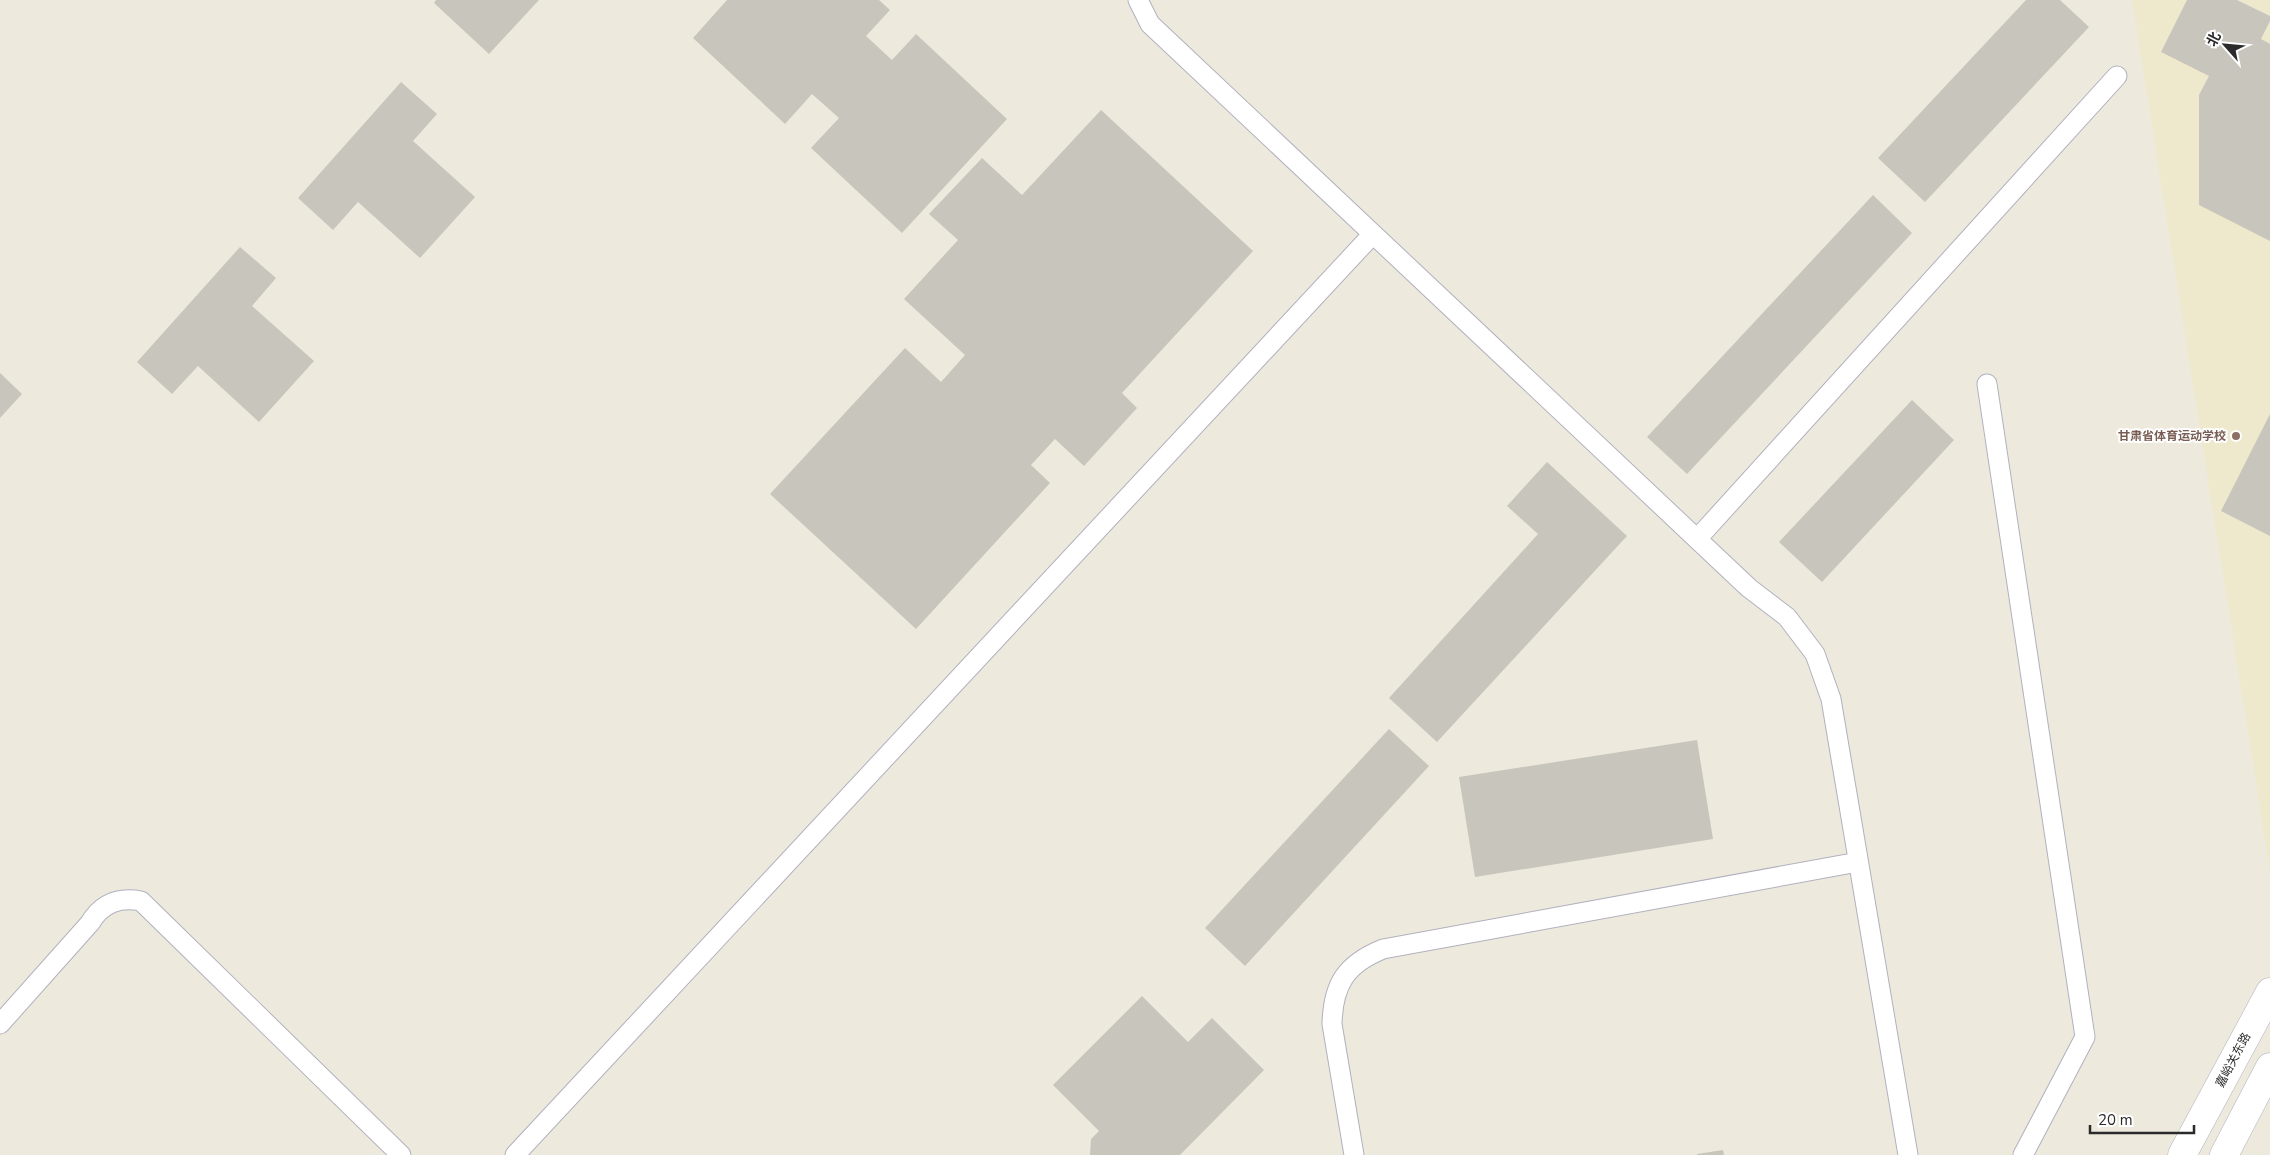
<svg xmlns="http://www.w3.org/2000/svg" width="2270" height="1155" viewBox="0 0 2270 1155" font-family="'Nunito Sans','Noto Sans SC',sans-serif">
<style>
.education{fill:#eee9cd}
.building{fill:#c8c5bd}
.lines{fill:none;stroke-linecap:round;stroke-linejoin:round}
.service-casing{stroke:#b1b1bf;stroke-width:21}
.secondary-casing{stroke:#b1b1bf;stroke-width:29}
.service{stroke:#fff;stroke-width:19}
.secondary{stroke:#fff;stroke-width:28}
.education-dot{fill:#8d6e63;stroke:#fff;stroke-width:2}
.labels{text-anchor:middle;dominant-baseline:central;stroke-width:4;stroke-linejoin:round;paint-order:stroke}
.education-label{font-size:12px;font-weight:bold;fill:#785e54;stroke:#fff;text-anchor:end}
.street-label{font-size:12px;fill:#2b2b2b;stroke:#fff}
</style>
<rect width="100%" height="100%" fill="#ede9dd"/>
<!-- education -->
<path class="education" d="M2132,0h138v872z"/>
<!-- building -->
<g class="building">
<path d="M436,0h103l-50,54 -55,-51z"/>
<path d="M727,0h152l11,10 -24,26 26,24 24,-26 91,85 -105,114 -91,-85 28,-30 -27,-24 -27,30 -92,-86z"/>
<path d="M2026,0h34l29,27 -164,175 -47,-44z"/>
<path d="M2187,0h50l33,16v5l-9,18 9,5v197l-71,-36v-110l10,-19 -48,-24z"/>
<path d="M401,82l36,32 -24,27 62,56 -55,61 -62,-56 -25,28 -35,-32z"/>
<path d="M1101,110l152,141 -131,142 15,15 -53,58 -29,-27 -24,26 19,18 -134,146 -146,-135 135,-146 36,34 24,-27 -61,-56 54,-59 -29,-26 53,-56 40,37z"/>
<path d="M1873,195l39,38 -225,241 -40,-37z"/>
<path d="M240,247l36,31 -24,28 62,55 -55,61 -61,-56 -26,28 -35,-32z"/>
<path d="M0,373l22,21 -22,24z"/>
<path d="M1912,400l42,40 -132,142 -43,-40z"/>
<path d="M2270,414v122l-49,-25z"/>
<path d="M1547,462l80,74 -190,206 -48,-44 149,-164 -31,-28z"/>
<path d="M1389,729l40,37 -184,200 -40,-38z"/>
<path d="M1697,740l16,99 -238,38 -16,-100z"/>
<path d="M1142,996l46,46 24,-24 52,52 -84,85h-90l1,-16 8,-8 -46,-46z"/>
<path d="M1723,1150l1,5h-27v-1z"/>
</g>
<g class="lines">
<!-- service casing -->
<g class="service-casing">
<g id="service">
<path d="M1138,0l12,24 599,564 38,29 28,37 16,45 77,456"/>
<path d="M1987,384l98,653 -62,118"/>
<path d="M1697,539l420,-463"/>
<path d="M0,1024l90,-101c12,-20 29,-26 51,-22l260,254"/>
<path d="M515,1155l857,-920"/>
<path d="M1354,1155l-22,-131c1,-40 14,-60 51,-75l475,-87"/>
</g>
</g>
<!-- secondary casing -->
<g class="secondary-casing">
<g id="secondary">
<path d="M2182,1155l88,-163"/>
<path d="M2224,1155l46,-88"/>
</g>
</g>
<!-- service -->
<use href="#service" class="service"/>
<!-- secondary -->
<use href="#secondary" class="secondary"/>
</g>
<!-- markers -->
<circle class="education-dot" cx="2236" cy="436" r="5"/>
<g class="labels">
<!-- education labels -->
<g class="education-label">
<text x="2226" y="436">甘肃省体育运动学校</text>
</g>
<!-- street labels -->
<g class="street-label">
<text transform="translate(2233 1060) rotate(-62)">嘉峪关东路</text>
</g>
</g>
<!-- north arrow -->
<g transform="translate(2225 45) rotate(297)" stroke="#ffffff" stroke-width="4" paint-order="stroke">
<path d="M0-4L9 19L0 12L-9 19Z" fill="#2b2b2b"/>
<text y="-8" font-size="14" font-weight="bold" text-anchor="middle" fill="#2b2b2b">北</text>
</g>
<!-- scale -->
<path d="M2090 1125v8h104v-8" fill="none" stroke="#2b2b2b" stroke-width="2.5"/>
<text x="2098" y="1125" font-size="15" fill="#2b2b2b" stroke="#ffffff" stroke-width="4" paint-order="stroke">20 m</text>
</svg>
